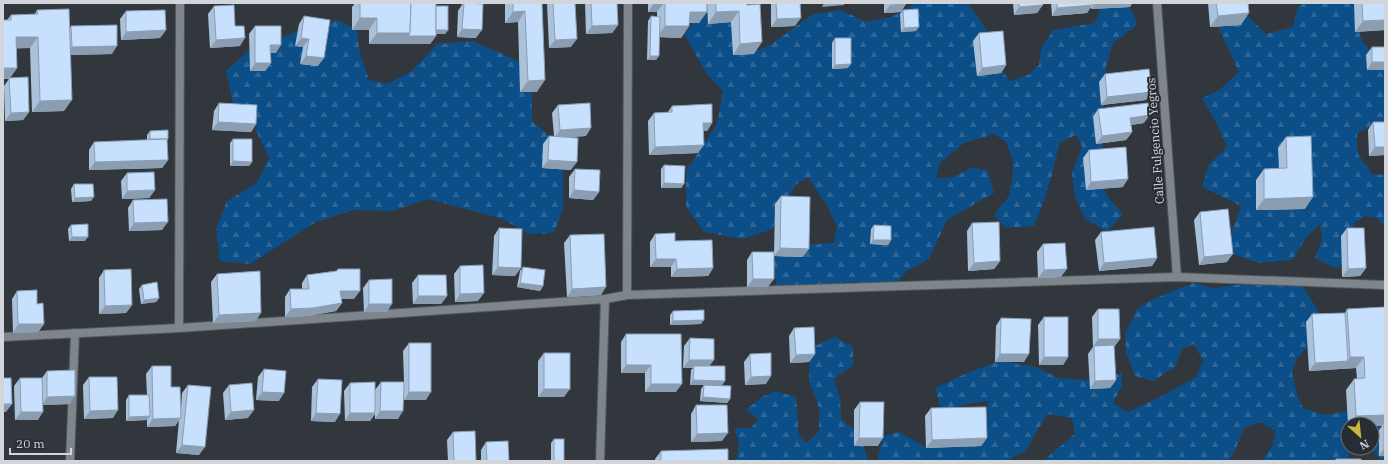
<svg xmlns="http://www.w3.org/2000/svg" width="1388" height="464" viewBox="0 0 1388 464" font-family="'IBM Plex Serif',serif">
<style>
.forest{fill:url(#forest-firs)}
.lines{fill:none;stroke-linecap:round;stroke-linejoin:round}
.street-casing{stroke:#51565a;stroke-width:10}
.street{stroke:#7f858c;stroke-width:8}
.wall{fill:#aac1da}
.shaded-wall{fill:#8b9db1}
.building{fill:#c6e0fd;stroke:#8b9db1}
.labels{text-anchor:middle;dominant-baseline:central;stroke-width:4;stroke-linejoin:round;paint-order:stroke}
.street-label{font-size:12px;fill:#d2d5d9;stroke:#282d33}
</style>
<defs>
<pattern id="forest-firs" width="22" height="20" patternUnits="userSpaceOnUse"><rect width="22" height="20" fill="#0c4e87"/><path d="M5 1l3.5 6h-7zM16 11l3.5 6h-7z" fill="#2e6797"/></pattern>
</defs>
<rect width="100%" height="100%" fill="#32373d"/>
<!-- forest -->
<g class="forest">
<path d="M916,3h52l18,26 5,28 19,24 18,-6 11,-10 2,-16 12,-19 42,-7 8,-20c20,0 29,-1 34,22l-24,18 -7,24 2,27 -8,21 3,22 -3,40 7,19 16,18 -16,18 -22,-13 -10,-22 -3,-24 10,-27 -6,-11 -17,8c-5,29 -13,55 -25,83l-28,2 -12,-13 15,-19 3,-15 1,-20 -7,-19 -12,-8 -30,9 -25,21 -3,14 17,-1 20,-10 15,4 6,22 -47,27 -18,39 -22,12 -15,18 -23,3 -11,-11 -34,6 -47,-1 -5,-21 9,-18 53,-4 3,-17 -9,-19 -20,-30 -13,8 -23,44 -29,10 -39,-7 -18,-26v-35l31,-47 6,-33 -16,-17 -23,-40 16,-20 20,-4 24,22 12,19 16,-7 41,-30 28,-4 25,12 26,-5z"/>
<path d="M1303,3h55c6,13 -1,25 3,35 4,10 15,16 24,21v63l-7,1 -21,10 1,21 14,20 13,1v52l-8,-9 -11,-2 -13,8 1,21 -16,24 -23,-11 7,-18 -2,-16 -13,12 -15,24 -33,3 -29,-10 1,-19 10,-28 -39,-19 7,-23 18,-17 -12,-27 -13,-22 17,-8 20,-18 -24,-52 29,-7 22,21 27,-7 4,-18z"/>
<path d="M338,20l19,10 3,23 9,27 18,4 25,-13 25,-27 35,-3 31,13 27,14 2,20v33l15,13 16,37v38l-9,24 -25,1 -26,-15 -75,-20 -35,12 -39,-1 -38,12 -66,42 -30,-3 -4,-32 11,-28 30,-18 12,-25 -15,-32 -21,-24 -7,-31 23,-21 57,-22z"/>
<path d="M1271,281l32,6 15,23 -1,13 -6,20 -14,15 -5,15 6,25 5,10c6,2 12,4 18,6 16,3 46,-11 64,-13v60h-8l3,-4 -11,-9h3v-24h-24v24h17l-16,3 -1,10h-87l11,-14 4,-16 -16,-9 -17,7 -8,22 -7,10h-185l32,-27 -3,-16 -25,-4 -21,36 -19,11h-133l4,-3 5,-22 16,-4 27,15 37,-4 21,-17 4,-25 -17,2 -29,9 -7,-24 30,-14 34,-13 37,6 22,11 38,3 26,-8v13l-9,17 15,9 36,-17 32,-18 7,-16 -9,-17 -12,5 -7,18 -22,14 -18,-5 -9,-24 -1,-17 12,-26 14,-9 42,-17 19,5z"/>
<path d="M835,337l18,10v18l-19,14 6,19 1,21c20,15 21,18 27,42h-138l7,-3 2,-15 -5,-15h17l7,-9 -12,-9 14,-12 15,-7 21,6 3,39 8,7 12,-12v-23l-10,-27 1,-33z"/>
</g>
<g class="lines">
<!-- street casing -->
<g class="street-casing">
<g id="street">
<path d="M1157,3l20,274"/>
<path d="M627,295l1,-292"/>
<path d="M179,328l1,-325"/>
<path d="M3,337l176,-9 426,-29 22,-4 550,-18 208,8"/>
<path d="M70,461l5,-128"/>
<path d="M600,461l5,-162"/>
</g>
</g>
<!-- street -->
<use href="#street" class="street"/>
</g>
<!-- wall -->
<g class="wall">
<path d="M355,3h81v3l12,24 -3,4h-9v2l-6,8h-61v-14h-17v-23z"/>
<path d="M463,3l13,35 -19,-1 1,-26z"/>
<path d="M505,3h37l-5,89h-17l-2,-70 -13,1z"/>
<path d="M547,3h28l-4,44 -22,1z"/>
<path d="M585,3h32l1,22 -6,8 -26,1z"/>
<path d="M648,3h59l-8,20h-10v3l-8,12 -22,-1 -3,23h-9l1,-39 3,-5 6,1v-5h-9z"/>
<path d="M707,3h40l7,51 -21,1 -2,-33 -23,2z"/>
<path d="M771,3h43v1h-14l-5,22 -24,1z"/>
<path d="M884,3h22l-5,9 -17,1z"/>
<path d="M1013,3h30l-6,10 -23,2z"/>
<path d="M1051,3h81l-2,4 -39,2v-2l-4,6 -35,3z"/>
<path d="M1208,3h40l-7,22 -31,2z"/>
<path d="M1354,3h31v27l-30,2z"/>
<path d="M214,6l21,20 5,20 -30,2 -2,-34z"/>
<path d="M37,10l32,19 2,-3 41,28 -42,1 -6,56 -32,1 -2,-64h-13v20l-7,10 19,34 -6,8 -18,1 -1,-35 5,-7h-6v-59h4l4,-5 24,-1z"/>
<path d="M903,10l13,21 -15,1 -1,-18z"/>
<path d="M126,11l40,19 -6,8 -39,2 -1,-21z"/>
<path d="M304,16l14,50 -18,-2 3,-17 -8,-1 4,-22z"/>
<path d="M255,26l21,27h-6l1,10 -6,8h-15l-1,-37z"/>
<path d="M979,33l27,32 -5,8 -24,3 -4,-35z"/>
<path d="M835,38l13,30 -16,1v-26z"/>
<path d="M1372,47h13v23h-18l-1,-15z"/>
<path d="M1105,74l41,26 -45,5 -2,-23z"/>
<path d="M219,103l37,21 -5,8 -39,-2 2,-19z"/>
<path d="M558,105l28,31 -17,1 2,33 -29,-2 1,-24 6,-8h5l-2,-23z"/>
<path d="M672,106l40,17 -5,8h-4l-5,22 -49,2 -1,-34 6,-8 14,-1z"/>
<path d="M1098,109l46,14 -13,2 1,7 -6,8 -30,4 -3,-27z"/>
<path d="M1373,122l12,33 -16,1 -1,-26z"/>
<path d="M150,131l18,29 -6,8 -73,2v-20l5,-8 53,-2v-5z"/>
<path d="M1286,137l19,72 -49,1v-30l8,-11 15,-1 -1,-20z"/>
<path d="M233,139l19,23 -3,4h-19v-23z"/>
<path d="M1089,150l34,37 -37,3 -3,-32z"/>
<path d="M664,165l20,19 -3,4h-20v-19z"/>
<path d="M575,169l24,23 -6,8 -24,-2v-21z"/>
<path d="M127,173l28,17 -6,8 -27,1 -1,-18z"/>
<path d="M74,184l17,17 -19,1 -1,-13z"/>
<path d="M781,196l22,61 -29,-1 1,-52z"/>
<path d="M133,200l29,30 -33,1 -1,-23z"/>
<path d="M1200,212l27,50 -28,3 -5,-45z"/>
<path d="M972,223l28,38 -6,8 -26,2 -1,-40z"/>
<path d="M71,225l14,16h-16l-1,-12z"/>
<path d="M874,225l17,15 -3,5 -18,-1 1,-15z"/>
<path d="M499,228l16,48 -23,-1 2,-39z"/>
<path d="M1347,228l19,40 -6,8 -18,1 -1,-41z"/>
<path d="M1101,232l56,26 -5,8 -53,5 -4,-31z"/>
<path d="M655,234l58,34 -5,8 -37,1v-10h-21v-25z"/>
<path d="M570,235l31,60 -34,2 -3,-54z"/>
<path d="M1043,244l18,33 -23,1 -1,-26z"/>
<path d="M752,252l16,35h-21v-27z"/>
<path d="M460,266l18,35 -23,1 -1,-28z"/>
<path d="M523,267l20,19 -3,5 -23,-4 3,-16z"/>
<path d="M338,269l16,30h-13l1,4 -6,8 -29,5 -22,1v-20l5,-8h12v-6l5,-8 29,-4z"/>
<path d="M104,270l28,35 -6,8 -27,1v-36z"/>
<path d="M217,274l39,47 -43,2 -2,-41z"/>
<path d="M418,275l29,21 -6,8h-28l-1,-21z"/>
<path d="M369,280l18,32h-23l-1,-24z"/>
<path d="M142,285l17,13 -3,4 -15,2 -2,-15z"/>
<path d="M17,291l20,13 7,20 -6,8 -25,1 -1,-34z"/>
<path d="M1385,307v149h-6v-26l3,-4 -10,-2h-24l-2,-34 8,-11h3l-1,-11 -47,3 -3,-49 6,-8 33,-1 2,-4z"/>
<path d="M1098,309l22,30 -6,8 2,33 -6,8 -20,1 -2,-35 5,-7 -1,-30z"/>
<path d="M673,311l28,13 -31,1v-10z"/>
<path d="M1044,317l24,40 -5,8h-24l-1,-40z"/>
<path d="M1001,318l23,44h-29l1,-36z"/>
<path d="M794,328l21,26 -6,8 -19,1 -1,-27z"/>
<path d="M626,334l50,58h-31v-19h-24v-31z"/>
<path d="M690,338l19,28 16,15 -3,4h-32l1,-15 2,-2h-10l1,-22z"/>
<path d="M409,343l17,57h-22l-6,19h-23v-5l-5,7h-25l-1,-30 6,-8 25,7 6,-8h23l-1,-31z"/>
<path d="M544,353l20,44h-26v-36z"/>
<path d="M750,354l16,30 -21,1 -1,-23z"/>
<path d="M152,366l19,21 10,21 1,-15 6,-8 11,70 -23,-2 3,-33 -4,6 -28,1v-8v1l-21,1v-21l3,-5h18l-1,-21z"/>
<path d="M264,369l15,32 -23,-1 2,-23z"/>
<path d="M47,371l23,33 -27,1 -5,15h-23l-1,-34 6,-8h22z"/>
<path d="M89,377l24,41 -29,1 -1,-34z"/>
<path d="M318,379l17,43 -24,-1 1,-34z"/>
<path d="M229,385l19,33 -23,2 -2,-27z"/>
<path d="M704,385l26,14 -3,4 -27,-2 1,-12z"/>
<path d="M860,402l18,44h-24v-36z"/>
<path d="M696,405l26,36 -31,1v-28z"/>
<path d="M931,408l56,30 -6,8 -55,2 -1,-32z"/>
<path d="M453,432l23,29h-28l-1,-21z"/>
<path d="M554,439l10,22h-13v-18z"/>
<path d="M486,442l23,19h-28v-11z"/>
<path d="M661,451l67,10h-73v-2z"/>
</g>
<!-- shaded-wall -->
<g class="shaded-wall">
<path d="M654,3h10l-7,9h-9z"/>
<path d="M795,3h19v1h-20z"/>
<path d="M824,3h21l-1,2 -22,2z"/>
<path d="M1095,3h37l-2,4 -39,2z"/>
<path d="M906,4l-5,8 -17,1 6,-8z"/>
<path d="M1043,5l-6,8 -23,2 5,-8z"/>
<path d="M1092,5l-5,8 -35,3 5,-8z"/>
<path d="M525,11l-7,11 -13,1 8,-11z"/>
<path d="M739,11l-8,11 -23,2 8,-12z"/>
<path d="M690,12h17l-8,11h-17z"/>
<path d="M1249,13l-8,12 -31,2 8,-11z"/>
<path d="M360,18h17l-8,12h-17z"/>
<path d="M801,18l-6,8 -24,1 6,-8z"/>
<path d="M1385,20v10l-30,2 8,-11z"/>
<path d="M618,25l-6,8 -26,1 6,-8z"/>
<path d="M665,26h24l-8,12 -24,-1z"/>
<path d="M919,27l-3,4 -15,1 3,-4z"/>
<path d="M462,29l20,1 -6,8 -19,-1z"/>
<path d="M166,30l-6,8 -39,2 5,-8z"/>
<path d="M435,30h13l-3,4h-13z"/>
<path d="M377,33h33l26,3 -6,8h-61z"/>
<path d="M16,37h22l-8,11 -22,1z"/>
<path d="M245,38l-5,8 -30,2 6,-8z"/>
<path d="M301,38l8,1 -6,8 -8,-1z"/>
<path d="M577,39l-6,8 -22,1 6,-8z"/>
<path d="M762,42l-8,12 -21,1 7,-11z"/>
<path d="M270,45h11l-5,8h-11z"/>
<path d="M117,46l-5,8 -46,1 6,-8z"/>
<path d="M306,56l18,2 -6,8 -18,-2z"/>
<path d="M650,56h9l-3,4h-9z"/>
<path d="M1372,62h13v8h-18z"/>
<path d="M255,63h16l-6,8h-15z"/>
<path d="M851,64l-3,4 -16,1 3,-4z"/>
<path d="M1006,65l-5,8 -24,3 5,-8z"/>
<path d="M3,68h14l-8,11h-6z"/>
<path d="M545,80l-8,12h-17l8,-11z"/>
<path d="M1152,92l-6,8 -45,5 6,-8z"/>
<path d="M72,100l-8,11 -32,1 8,-11z"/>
<path d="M29,112l-6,8 -18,1 6,-8z"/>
<path d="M1150,115l-6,8 -19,3 5,-8z"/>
<path d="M218,122l38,2 -5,8 -39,-2z"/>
<path d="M703,123h9l-5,8h-10z"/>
<path d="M591,128l-5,8 -32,2 6,-8z"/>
<path d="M1132,132l-6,8 -30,4 6,-8z"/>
<path d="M704,145l-6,8 -49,2 6,-8z"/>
<path d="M1375,147h10v8l-16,1z"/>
<path d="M168,160l-6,8 -73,2 6,-8z"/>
<path d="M548,160l29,2 -6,8 -29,-2z"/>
<path d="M233,161l19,1 -3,4h-19z"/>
<path d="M1128,179l-5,8 -37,3 5,-8z"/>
<path d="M664,183l20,1 -3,4h-20z"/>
<path d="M155,190l-6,8 -27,1 5,-8z"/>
<path d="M574,190l25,2 -6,8 -24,-2z"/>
<path d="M94,197l-3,4 -19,1 3,-4z"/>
<path d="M1313,197l-8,12 -49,1 8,-11z"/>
<path d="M168,222l-6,8 -33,1 5,-8z"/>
<path d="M72,237h16l-3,4h-16z"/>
<path d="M873,240h18l-3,5 -18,-1z"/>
<path d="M780,248l29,1 -6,8 -29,-1z"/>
<path d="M1233,254l-6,8 -28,3 5,-8z"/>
<path d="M1157,258l-5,8 -53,5 5,-8z"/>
<path d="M656,259h20l-5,8h-21z"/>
<path d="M1000,261l-6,8 -26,2 6,-8z"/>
<path d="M498,267l23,1 -6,8 -23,-1z"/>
<path d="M713,268l-5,8 -37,1 6,-8z"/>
<path d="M1366,268l-6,8 -18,1 6,-8z"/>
<path d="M1067,269l-6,8 -23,1 6,-8z"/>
<path d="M753,279h21l-6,8h-21z"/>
<path d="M520,283l23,3 -3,5 -23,-4z"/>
<path d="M606,287l-5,8 -34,2 5,-8z"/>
<path d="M340,291h20l-6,8h-20z"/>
<path d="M484,293l-6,8 -23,1 5,-8z"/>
<path d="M418,296h29l-6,8h-28z"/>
<path d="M159,298l-3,4 -15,2 3,-4z"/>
<path d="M342,303l-6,8 -29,5 -22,1 6,-8z"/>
<path d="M369,304h23l-5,8h-23z"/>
<path d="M132,305l-6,8 -27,1 6,-8z"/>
<path d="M261,313l-5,8 -43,2 6,-8z"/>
<path d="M704,320l-3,4 -31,1 3,-4z"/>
<path d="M18,324h26l-6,8 -25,1z"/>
<path d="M1098,339h22l-6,8h-21z"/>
<path d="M815,354l-6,8 -19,1 6,-8z"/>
<path d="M1000,354h29l-5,8h-29z"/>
<path d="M1044,357h24l-5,8h-24z"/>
<path d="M1350,357h14l-8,11 -47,3 6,-8 33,-2z"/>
<path d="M689,360h25l-6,8 -14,-2 -1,2h-10z"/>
<path d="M626,365h25l-6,8h-24z"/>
<path d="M771,376l-5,8 -21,1 6,-8z"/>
<path d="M693,380l32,1 -3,4h-32z"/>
<path d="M1116,380l-6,8 -20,1 5,-8z"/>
<path d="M651,384h31l-6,8h-31z"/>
<path d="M544,389h26l-6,8h-26z"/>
<path d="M262,392l22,1 -5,8 -23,-1z"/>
<path d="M409,392h22l-5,8h-22z"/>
<path d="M75,396l-5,8 -28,1 5,-8z"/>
<path d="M703,397l27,2 -3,4 -27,-2z"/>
<path d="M3,404h9l-6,8h-3z"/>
<path d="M118,410l-5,8 -29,1 6,-8z"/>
<path d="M254,410l-6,8 -23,2 6,-8z"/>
<path d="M380,411h23l-5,8h-23z"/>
<path d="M21,412h22l-5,8h-23z"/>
<path d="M316,413l24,1 -5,8 -24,-1z"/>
<path d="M350,413h25l-5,8h-25z"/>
<path d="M1385,415v8l-1,-1 -2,4h-10v-2h-21l5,-8z"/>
<path d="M150,416l-3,4 -21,1 3,-4z"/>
<path d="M181,418l-6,8 -28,1 6,-8z"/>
<path d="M728,433l-6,8 -31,1 6,-8z"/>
<path d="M859,438h24l-5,8h-24z"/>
<path d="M987,438l-6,8 -55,2 6,-8z"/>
<path d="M182,445l23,2 -6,8 -23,-2z"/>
<path d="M1384,448h1v8h-6z"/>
</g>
<!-- building -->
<g class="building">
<path d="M360,3h51l-1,30h-33v-15h-17z"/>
<path d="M411,3h25v33h-28l2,-3z"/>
<path d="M464,3l19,1 -1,26 -20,-1z"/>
<path d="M513,3h29l3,77 -17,1 -3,-70 -12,1z"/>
<path d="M553,3h22l2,36 -22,1z"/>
<path d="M591,3h26l1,22 -26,1z"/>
<path d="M665,3h42v9h-17l-1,14h-24z"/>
<path d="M716,3h31v2l13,-1 2,38 -22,2 -1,-33 -23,1z"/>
<path d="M776,3h24l1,15 -24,1z"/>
<path d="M890,3h16v1l-16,1z"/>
<path d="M1019,3h24v2l-24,2z"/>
<path d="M1057,3h35v2l-35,3z"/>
<path d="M1216,3h32l1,10 -31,3z"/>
<path d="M1362,3h23v17l-22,1z"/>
<path d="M234,5l1,21h9l1,12 -29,2 -2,-34z"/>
<rect x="436" y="6" width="12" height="24"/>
<path d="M69,9l3,91 -32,1 -2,-64h-22l1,31h-14v-48h8v-5l27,-1 -1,-4z"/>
<path d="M918,9l1,18 -15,1 -1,-18z"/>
<path d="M165,10l1,20 -40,2v-21z"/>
<path d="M304,16l26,4 -6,38 -18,-2 3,-17 -8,-1z"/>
<path d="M651,16l9,1 -1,39h-9z"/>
<path d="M117,25v21l-45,1 -1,-21z"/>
<path d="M255,26h26v19h-11l1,18h-16z"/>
<path d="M1003,31l3,34 -24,3 -3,-35z"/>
<path d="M835,38h16v26l-16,1z"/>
<rect x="1372" y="47" width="13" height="15"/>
<path d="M1149,69l3,23 -45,5 -2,-23z"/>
<path d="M28,77l1,35 -18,1 -2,-35z"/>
<path d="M219,103l38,2 -1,19 -38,-2z"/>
<path d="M590,103l1,25 -31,2 -2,-25z"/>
<path d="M1148,103l2,12 -20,3 2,14 -30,4 -4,-27z"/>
<path d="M712,104v19h-9l1,22 -49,2 -1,-34 18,-1v-6z"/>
<path d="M1373,122h12v25h-10z"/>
<path d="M168,130v9h-18v-8z"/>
<path d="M549,136l29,2 -1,24 -29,-2z"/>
<path d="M1311,136l2,61 -49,2v-30l23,-1 -1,-31z"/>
<path d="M167,139l1,21 -73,2 -1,-20z"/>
<path d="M233,139h19v23l-19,-1z"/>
<path d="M1126,147l2,32 -37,3 -2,-32z"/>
<path d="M664,165l21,1 -1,18 -20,-1z"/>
<path d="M575,169l25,1 -1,22 -25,-2z"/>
<path d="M154,172l1,18 -28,1v-18z"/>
<path d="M74,184h19l1,13 -19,1z"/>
<path d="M781,196l29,1 -1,52 -29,-1z"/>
<path d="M167,199l1,23 -34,1 -1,-23z"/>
<path d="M1228,209l5,45 -29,3 -4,-45z"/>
<path d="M999,222l1,39 -26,2 -2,-40z"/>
<path d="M88,224v13h-16l-1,-12z"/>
<path d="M874,225l17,1v14h-18z"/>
<path d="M1154,227l3,31 -53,5 -3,-31z"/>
<path d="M499,228l23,1 -1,39 -23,-1z"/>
<path d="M1347,228h17l2,40 -18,1z"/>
<path d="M675,233v8l37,-1 1,28 -36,1 -1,-10h-20l-1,-25z"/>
<path d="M604,234l2,53 -34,2 -2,-54z"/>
<path d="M1065,243l2,26 -23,1 -1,-26z"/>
<path d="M752,252h22v27h-21z"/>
<path d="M483,265l1,28 -24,1v-28z"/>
<path d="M523,267l22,3 -2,16 -23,-3z"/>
<path d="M131,269l1,36 -27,1 -1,-36z"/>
<path d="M338,269h22v22h-20l2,12 -29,5 -22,1 -1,-20h19l-2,-14 30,-4z"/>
<path d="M260,271l1,42 -42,2 -2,-41z"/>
<path d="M418,275h28l1,21h-29z"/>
<path d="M392,279v25h-23v-24z"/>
<path d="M157,282l2,16 -15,2 -2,-15z"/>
<path d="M37,290v14l6,-1 1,21h-26l-1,-33z"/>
<path d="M1385,307v108l-29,1 -2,-37 11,-1 -1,-21h-14l-3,-48z"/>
<path d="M1098,309h21l1,30h-22z"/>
<path d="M704,310v10l-31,1v-10z"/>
<path d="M1345,313l3,48 -33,2 -3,-49z"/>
<rect x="1044" y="317" width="24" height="40"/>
<path d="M1001,318l30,1 -2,35h-29z"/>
<path d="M814,327l1,27 -19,1 -2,-27z"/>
<path d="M626,334h55l1,50h-31v-19h-25z"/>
<path d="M690,338l24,1v21h-25z"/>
<rect x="409" y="343" width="22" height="49"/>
<path d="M1114,345l2,35 -21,1 -1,-35z"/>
<rect x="544" y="353" width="26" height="36"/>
<path d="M771,353v23l-20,1 -1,-23z"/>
<path d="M152,366h19v21h9l1,31 -28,1z"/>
<path d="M694,366h31v15l-32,-1z"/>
<path d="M264,369l22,2 -2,22 -22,-1z"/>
<path d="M75,370v26l-28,1v-26z"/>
<path d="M89,377h28l1,33 -28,1z"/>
<path d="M3,378h8l1,26h-9z"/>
<path d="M20,378h22l1,34h-22z"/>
<path d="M318,379l24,1 -2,34 -24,-1z"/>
<path d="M375,382v31h-25v-30z"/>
<path d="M381,382h23l-1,29h-23z"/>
<path d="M252,383l2,27 -23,2 -2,-27z"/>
<path d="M188,385l23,2 -6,60 -23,-2z"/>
<path d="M704,385l27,1 -1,13 -27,-2z"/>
<path d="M129,395h20l1,21 -21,1z"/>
<path d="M860,402h24l-1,36h-24z"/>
<path d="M696,405h31l1,28 -31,1z"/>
<path d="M986,407l1,31 -55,2 -1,-32z"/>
<rect x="1384" y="422" width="1" height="26"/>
<path d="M475,431l1,30h-22l-1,-29z"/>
<rect x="554" y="439" width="10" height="22"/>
<path d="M508,441l1,20h-22l-1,-19z"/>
<path d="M728,449v12h-67v-10z"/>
<rect x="1336" y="459" width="25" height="2"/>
</g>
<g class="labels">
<!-- street labels -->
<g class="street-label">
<text transform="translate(1155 141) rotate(-94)">Calle Fulgencio Yegros</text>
</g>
</g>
<!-- border -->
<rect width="1388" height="464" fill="none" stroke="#d2d5d9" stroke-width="8"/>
<!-- north arrow -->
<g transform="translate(1360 436) rotate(153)"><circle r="19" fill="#282d33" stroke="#6c7075"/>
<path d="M0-3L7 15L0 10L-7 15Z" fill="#ccb939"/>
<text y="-6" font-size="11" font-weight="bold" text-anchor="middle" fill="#d2d5d9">N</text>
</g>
<!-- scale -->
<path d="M10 448v6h61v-6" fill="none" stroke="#d2d5d9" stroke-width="2"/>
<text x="16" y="448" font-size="12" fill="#d2d5d9" stroke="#282d33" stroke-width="3" paint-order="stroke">20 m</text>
</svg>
